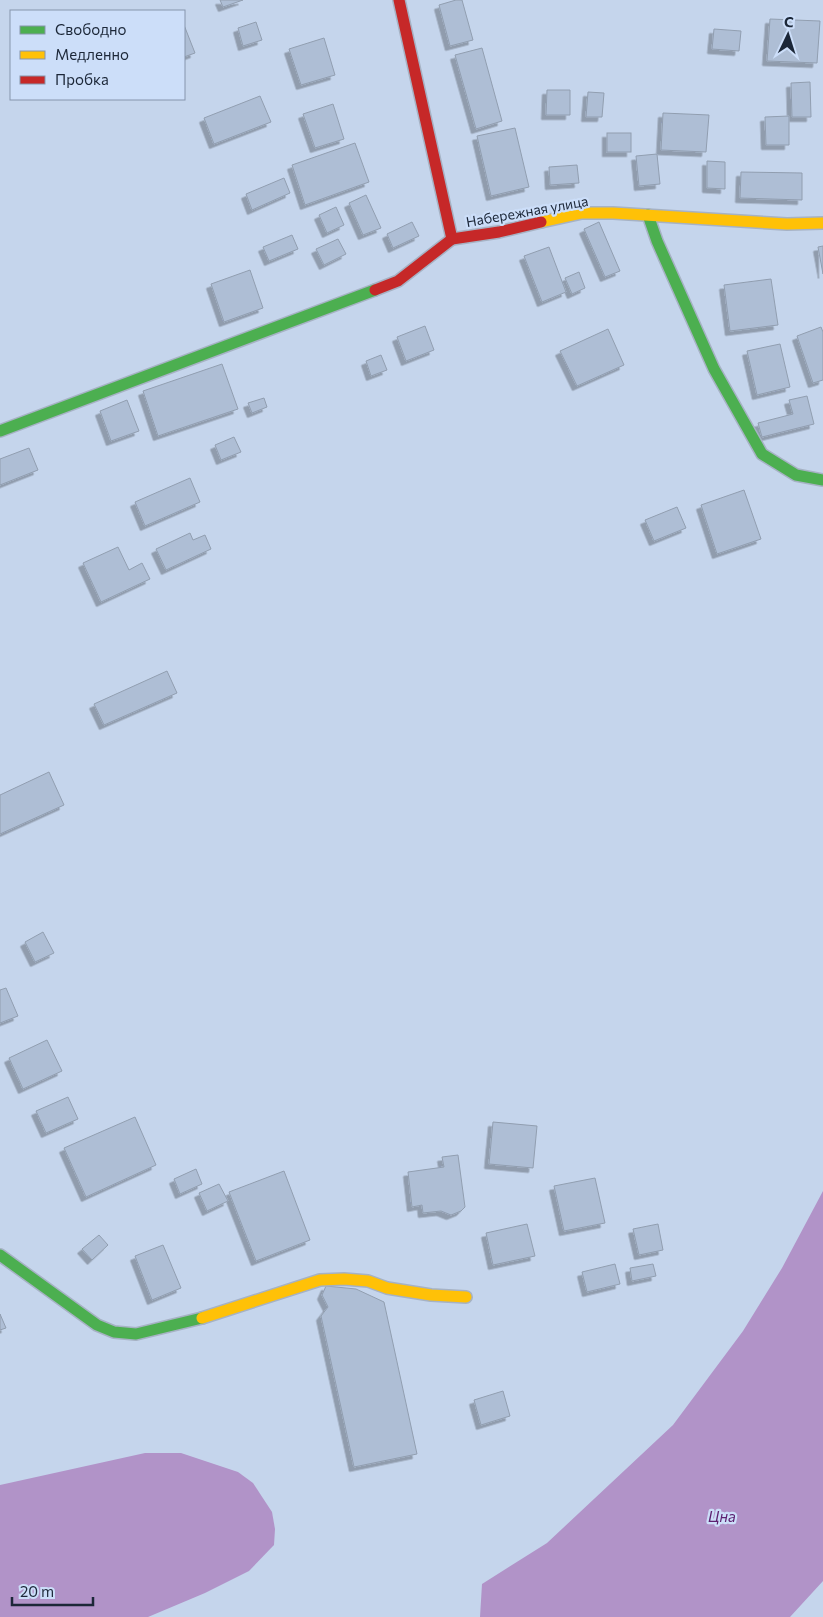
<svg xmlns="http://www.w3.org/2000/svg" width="823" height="1617" viewBox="0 0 823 1617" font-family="Commissioner,sans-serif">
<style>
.water{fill:#b193c8}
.building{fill:#aebed5;stroke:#919eb0;filter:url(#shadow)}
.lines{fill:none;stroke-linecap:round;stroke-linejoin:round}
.fast-casing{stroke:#a6b2c4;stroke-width:14}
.slow-casing{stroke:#a6b2c4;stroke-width:14}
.jam-casing{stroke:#a6b2c4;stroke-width:14}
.fast{stroke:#4caf50;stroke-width:11}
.slow{stroke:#ffc107;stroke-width:11}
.jam{stroke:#c62828;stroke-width:11}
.labels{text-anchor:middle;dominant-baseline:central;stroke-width:4.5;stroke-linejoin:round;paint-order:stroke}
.street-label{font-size:14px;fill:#1c2738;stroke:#ccdef9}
.water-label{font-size:15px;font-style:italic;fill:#5d2070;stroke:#ccdef9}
</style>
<defs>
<filter id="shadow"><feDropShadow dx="-4.5" dy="4.5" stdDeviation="0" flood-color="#0004"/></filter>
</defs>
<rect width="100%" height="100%" fill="#c5d5ec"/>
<!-- water -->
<g class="water">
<path d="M823,1191v390l-33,36h-310l2,-33 65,-41 126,-118 70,-94 39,-63z"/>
<path d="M145,1453h36l57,19 15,11 19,29 3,17 -1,16 -25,26 -44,22 -57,24h-148v-132z"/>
</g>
<!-- building -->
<g class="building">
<path d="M220,0h23l-20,7z"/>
<path d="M456,0h6l11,40 -23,6 -11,-41z"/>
<path d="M770,19l50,2 -3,42 -50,-2z"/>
<path d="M256,22l6,18 -19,6 -5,-18z"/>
<path d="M184,25l11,28 -11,4z"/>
<path d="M714,29l27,2 -2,20 -27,-2z"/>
<path d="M324,38l11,37 -34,10 -12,-36z"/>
<path d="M482,48l20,73 -26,8 -21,-74z"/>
<path d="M810,82l1,35h-19l-1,-34z"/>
<path d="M547,90h23v25h-24z"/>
<path d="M588,92l16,1 -2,24h-16z"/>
<path d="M260,96l11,26 -57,22 -10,-26z"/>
<path d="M333,104l11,35 -29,9 -12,-34z"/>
<path d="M663,113l46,2 -3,37 -45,-2z"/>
<path d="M789,116v29h-23l-1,-28z"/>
<path d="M515,128l14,59 -38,9 -14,-60z"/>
<rect x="607" y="133" width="24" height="19"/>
<path d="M355,143l14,39 -64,23 -13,-40z"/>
<path d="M657,154l3,30 -21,2 -3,-30z"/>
<path d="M707,161l18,1v27l-18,-1z"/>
<path d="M577,165l2,18 -29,2 -1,-18z"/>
<path d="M741,172l61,1v27l-62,-2z"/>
<path d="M284,178l6,15 -38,17 -6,-16z"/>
<path d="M366,195l15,33 -18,7 -14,-32z"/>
<path d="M336,207l8,18 -17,8 -8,-18z"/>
<path d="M412,222l7,14 -26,12 -6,-14z"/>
<path d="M599,222l21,49 -15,6 -21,-48z"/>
<path d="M292,235l6,14 -29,12 -6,-14z"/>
<path d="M338,239l8,15 -22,11 -8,-16z"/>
<path d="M823,246v28l-5,-27z"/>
<path d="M549,247l17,45 -24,10 -18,-46z"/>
<path d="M250,270l13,38 -39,14 -13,-38z"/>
<path d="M579,272l6,16 -13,6 -7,-16z"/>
<path d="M771,279l7,46 -48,6 -6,-46z"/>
<path d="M425,326l9,24 -28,11 -9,-24z"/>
<path d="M821,327l2,5v48l-10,3 -16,-47z"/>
<path d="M608,329l16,36 -47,21 -17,-35z"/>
<path d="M780,344l10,43 -33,8 -10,-44z"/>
<path d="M381,355l6,15 -16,6 -5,-15z"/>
<path d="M222,364l16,45 -80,27 -15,-45z"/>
<path d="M807,396l7,28 -52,13 -4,-14 35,-9 -4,-14z"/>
<path d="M264,398l3,9 -15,6 -4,-10z"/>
<path d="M127,400l12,31 -28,10 -11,-30z"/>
<path d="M234,437l7,15 -20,8 -6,-15z"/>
<path d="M29,448l9,22 -38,15v-26z"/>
<path d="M190,478l10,24 -55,24 -10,-24z"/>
<path d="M744,490l17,49 -44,15 -16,-49z"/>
<path d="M677,507l9,21 -32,13 -9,-21z"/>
<path d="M190,533l3,7 12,-5 6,14 -45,21 -10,-21z"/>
<path d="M118,547l11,23 13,-7 8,16 -49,23 -18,-39z"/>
<path d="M167,671l10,22 -73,32 -10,-21z"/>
<path d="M49,772l15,33 -64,29v-39z"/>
<path d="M43,932l11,21 -19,9 -10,-20z"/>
<path d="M6,988l12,28 -18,7v-33z"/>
<path d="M47,1040l15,31 -39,18 -14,-31z"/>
<path d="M68,1097l10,22 -32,14 -10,-22z"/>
<path d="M135,1117l21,48 -70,32 -22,-49z"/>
<path d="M493,1122l44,4 -4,42 -44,-4z"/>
<path d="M458,1155l7,52 -4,4 -10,4 -10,-4 -18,2 -1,-8 -10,2 -4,-35 36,-5 -2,-10z"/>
<path d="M196,1169l6,15 -22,10 -6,-15z"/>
<path d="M284,1171l26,69 -54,21 -27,-69z"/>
<path d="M595,1178l10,45 -41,8 -10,-45z"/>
<path d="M219,1184l9,17 -21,10 -8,-18z"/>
<path d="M527,1224l8,32 -42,9 -7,-32z"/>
<path d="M658,1224l5,26 -24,5 -6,-26z"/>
<path d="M99,1235l9,10 -16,15 -10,-11z"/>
<path d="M163,1245l18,43 -29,12 -17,-44z"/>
<path d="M615,1264l5,20 -33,8 -5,-20z"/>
<path d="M653,1264l3,12 -24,5 -2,-13z"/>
<path d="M326,1286l30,3 28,13 33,152 -63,13 -33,-151 7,-9 -6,-12z"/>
<path d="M0,1314l6,14 -6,2z"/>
<path d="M503,1391l7,25 -29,9 -7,-25z"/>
</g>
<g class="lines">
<!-- fast casing -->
<g class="fast-casing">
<g id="fast">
<path d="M648,215l9,26 57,128 48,85 34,21 27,5"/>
<path d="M0,431l375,-141"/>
<path d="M0,1255l97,70 17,7 22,2 66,-16"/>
</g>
</g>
<!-- slow casing -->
<g class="slow-casing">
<g id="slow">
<path d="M541,222l41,-9h31l174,11 36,-1"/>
<path d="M202,1318l118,-38 24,-1 24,2 19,7 44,7 35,2"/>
</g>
</g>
<!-- jam casing -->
<g class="jam-casing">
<g id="jam">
<path d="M399,0l53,239 47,-7 42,-10"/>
<path d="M375,290l23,-9 54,-42"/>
</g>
</g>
<!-- fast -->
<use href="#fast" class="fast"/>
<!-- slow -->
<use href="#slow" class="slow"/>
<!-- jam -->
<use href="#jam" class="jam"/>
</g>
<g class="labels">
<!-- street labels -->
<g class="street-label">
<text transform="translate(527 211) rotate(-10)">Набережная улица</text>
</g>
<!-- water labels -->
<g class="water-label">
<text x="722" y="1516">Цна</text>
</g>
</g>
<!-- legend -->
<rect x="10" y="10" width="175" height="90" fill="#ccdef9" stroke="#8695ac"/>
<rect x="20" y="26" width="25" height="8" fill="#4caf50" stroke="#8695ac"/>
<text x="55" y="35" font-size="15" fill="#1c2738">Свободно</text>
<rect x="20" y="51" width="25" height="8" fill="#ffc107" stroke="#8695ac"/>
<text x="55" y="60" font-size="15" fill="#1c2738">Медленно</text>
<rect x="20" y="76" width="25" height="8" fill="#c62828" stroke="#8695ac"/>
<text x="55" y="85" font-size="15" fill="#1c2738">Пробка</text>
<!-- north arrow -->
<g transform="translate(788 35) rotate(4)" stroke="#ccdef9" stroke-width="4" paint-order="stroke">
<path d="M0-4L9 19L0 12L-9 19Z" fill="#1c2738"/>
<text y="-8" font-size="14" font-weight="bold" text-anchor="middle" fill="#1c2738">С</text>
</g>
<!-- scale -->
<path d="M12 1597v8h81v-8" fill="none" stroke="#1c2738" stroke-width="2.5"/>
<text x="20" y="1597" font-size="15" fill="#1c2738" stroke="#ccdef9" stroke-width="4" paint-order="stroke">20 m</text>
</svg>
